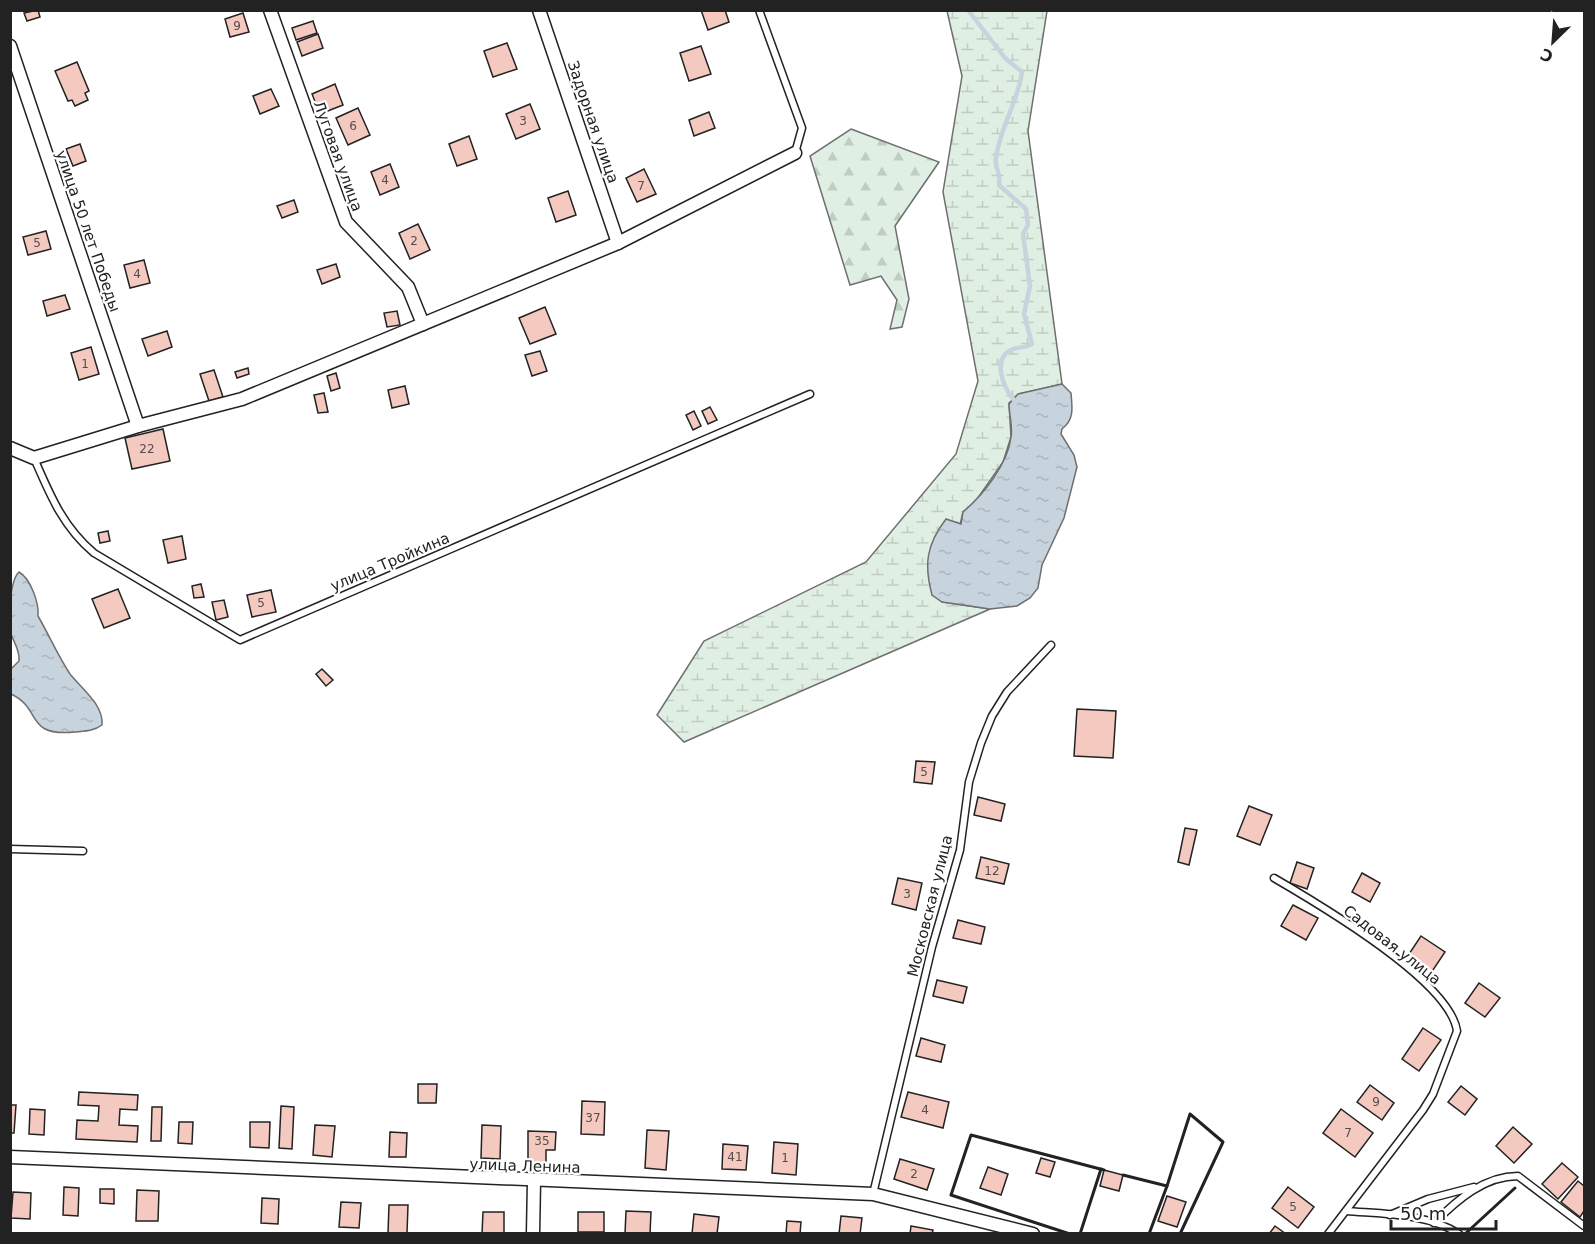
<svg xmlns="http://www.w3.org/2000/svg" width="1595" height="1244" viewBox="0 0 1595 1244" font-family="'DejaVu Sans',sans-serif">
<style>
.forest{fill:url(#forest-firs);stroke:#6f6f6f;stroke-width:1.5}
.wetland{fill:url(#wetland-marsh);stroke:#6f6f6f;stroke-width:1.5}
.water{fill:url(#water-ripples);stroke:#6f6f6f;stroke-width:1.5}
.lines{fill:none;stroke-linecap:round;stroke-linejoin:round}
.stream{stroke:#c7d3dd;stroke-width:4.5}
.building{fill:#f3c9c0;stroke:#222;stroke-width:1.5}
.service-casing{stroke:#222;stroke-width:9}
.minor-casing{stroke:#222;stroke-width:15}
.service{stroke:#fff;stroke-width:6}
.minor{stroke:#fff;stroke-width:12}
.wall{stroke:#222;stroke-width:3}
.labels{text-anchor:middle;dominant-baseline:central;stroke-width:4.5;stroke-linejoin:round;paint-order:stroke}
.number-label{font-size:12px;fill:#564c4a}
.street-label{font-size:15px;fill:#222;stroke:#fff}
</style>
<defs>
<pattern id="forest-firs" width="22" height="20" patternUnits="userSpaceOnUse" patternTransform="scale(1.5)"><rect width="22" height="20" fill="#e0efe3"/><path d="M5 1l3.5 6h-7zM16 11l3.5 6h-7z" fill="#c0cdc2"/></pattern>
<pattern id="wetland-marsh" width="20" height="14" patternUnits="userSpaceOnUse" patternTransform="scale(1.5)"><rect width="20" height="14" fill="#e0efe3"/><path d="M1 5h8M5 5V1M11 12h8M15 12V8" fill="none" stroke="#c0cdc2"/></pattern>
<pattern id="water-ripples" width="26" height="14" patternUnits="userSpaceOnUse" patternTransform="scale(1.5)"><rect width="26" height="14" fill="#c7d3dd"/><path d="M2 4q2-2 4 0t4 0M15 11q2-2 4 0t4 0" fill="none" stroke="#abb5bd"/></pattern>
</defs>
<rect width="100%" height="100%" fill="#fff"/>
<!-- forest -->
<path class="forest" d="M851,129l88,33 -44,64 14,73 -7,28 -12,2 7,-29 -16,-24 -31,9 -40,-129z"/>
<!-- wetland -->
<path class="wetland" d="M947,11h100l-19,120 34,253 -43,10 -10,9 2,34 -8,25 -28,40 -12,10 -21,90 48,7 -306,133 -27,-27 47,-74 162,-79 90,-108 22,-73 -35,-189 19,-116z"/>
<!-- water -->
<g class="water">
<path d="M1062,384l9,9c1,14 4,26 -9,36l-1,5 13,21 3,12 -13,51 -22,47 -4,23 -8,10 -13,8 -27,3 -48,-7 -10,-7c-8,-30 -6,-50 14,-76l15,5 2,-12c20,-17 45,-48 48,-75 2,-10 -2,-23 -2,-33l9,-10z"/>
<path d="M19,572c12,7 20,31 19,44 11,19 20,40 32,58 11,14 34,31 32,51 -8,6 -17,6 -27,7 -51,5 -32,-23 -64,-38v-25l8,-8c1,-11 -5,-18 -8,-27 -4,-13 -1,-54 8,-62z"/>
</g>
<g class="lines">
<!-- stream -->
<path class="stream" d="M968,10l37,48 17,14c-4,30 -22,55 -26,86 -2,10 6,16 3,27l27,24 2,16 -5,9 7,52 -6,28 8,30c-6,4 -12,3 -19,5 -22,9 -10,37 0,50"/>
</g>
<!-- building -->
<g class="building">
<path d="M38,10l2,7 -13,4 -3,-8z"/>
<path d="M701,10h24l4,12 -21,8z"/>
<path d="M243,13l6,19 -19,5 -5,-18z"/>
<path d="M313,21l4,12 -21,7 -4,-12z"/>
<path d="M318,34l5,14 -21,8 -5,-14z"/>
<path d="M507,43l10,26 -24,8 -9,-26z"/>
<path d="M701,46l10,28 -22,7 -9,-28z"/>
<path d="M77,62l12,29 -4,2 3,7 -13,6 -3,-6 -4,1 -13,-30z"/>
<path d="M335,84l8,21 -23,9 -8,-20z"/>
<path d="M271,89l8,17 -19,8 -7,-18z"/>
<path d="M530,104l10,25 -24,10 -10,-25z"/>
<path d="M358,108l12,27 -22,10 -12,-27z"/>
<path d="M709,112l6,16 -21,8 -5,-16z"/>
<path d="M469,136l8,23 -20,7 -8,-22z"/>
<path d="M80,144l6,17 -13,5 -7,-17z"/>
<path d="M390,164l9,23 -19,8 -9,-23z"/>
<path d="M644,169l12,25 -19,8 -11,-24z"/>
<path d="M568,191l8,24 -20,7 -8,-24z"/>
<path d="M294,200l4,12 -16,6 -5,-12z"/>
<path d="M418,224l12,26 -20,9 -11,-26z"/>
<path d="M46,231l5,18 -23,6 -5,-18z"/>
<path d="M144,260l6,23 -20,5 -6,-23z"/>
<path d="M336,264l4,13 -18,7 -5,-14z"/>
<path d="M65,295l5,14 -23,7 -4,-15z"/>
<path d="M545,307l11,27 -26,10 -11,-26z"/>
<path d="M397,311l3,14 -13,2 -3,-14z"/>
<path d="M167,331l5,16 -24,9 -6,-17z"/>
<path d="M91,347l8,27 -20,6 -8,-27z"/>
<path d="M540,351l7,20 -15,5 -7,-21z"/>
<path d="M248,368l1,6 -12,4 -2,-6z"/>
<path d="M214,370l9,27 -14,4 -9,-27z"/>
<path d="M336,373l4,15 -9,3 -4,-15z"/>
<path d="M405,386l4,18 -17,4 -4,-18z"/>
<path d="M324,393l4,19 -10,1 -4,-18z"/>
<path d="M710,407l7,13 -9,4 -6,-13z"/>
<path d="M694,411l7,15 -8,4 -7,-15z"/>
<path d="M163,429l7,32 -38,8 -7,-31z"/>
<path d="M108,531l2,10 -10,2 -2,-10z"/>
<path d="M182,536l4,23 -18,4 -5,-23z"/>
<path d="M201,584l3,13 -10,1 -2,-12z"/>
<path d="M118,589l12,29 -26,10 -12,-29z"/>
<path d="M271,590l5,22 -24,5 -5,-22z"/>
<path d="M224,600l4,17 -12,3 -4,-18z"/>
<path d="M322,669l11,11 -7,6 -10,-12z"/>
<path d="M1077,709l39,2 -3,47 -39,-2z"/>
<path d="M916,761l19,1 -3,22 -18,-2z"/>
<path d="M978,797l27,7 -4,17 -27,-6z"/>
<path d="M1249,806l23,9 -12,30 -23,-9z"/>
<path d="M1185,828l12,2 -8,35 -11,-3z"/>
<path d="M981,857l28,7 -5,20 -28,-6z"/>
<path d="M1297,862l17,6 -7,21 -17,-6z"/>
<path d="M1362,873l18,10 -10,19 -18,-10z"/>
<path d="M898,878l24,5 -6,27 -24,-6z"/>
<path d="M1293,905l25,13 -12,22 -25,-14z"/>
<path d="M958,920l27,7 -4,17 -28,-6z"/>
<path d="M1421,936l24,16 -14,21 -24,-16z"/>
<path d="M937,980l30,7 -4,16 -30,-7z"/>
<path d="M1479,983l21,15 -15,19 -20,-14z"/>
<path d="M1423,1028l18,12 -22,31 -17,-12z"/>
<path d="M921,1038l24,7 -4,17 -25,-6z"/>
<path d="M418,1084h19l-1,19h-18z"/>
<path d="M1370,1085l24,18 -12,17 -25,-18z"/>
<path d="M1461,1086l16,13 -12,16 -17,-13z"/>
<path d="M79,1092l59,3 -1,15 -17,-1 -1,16 19,1 -1,16 -61,-3 1,-19 21,1 1,-15 -21,-1z"/>
<path d="M908,1092l41,10 -6,26 -42,-11z"/>
<path d="M582,1101l23,1 -1,33 -23,-1z"/>
<path d="M10,1105h6l-2,28h-4z"/>
<path d="M281,1106l13,1 -2,42 -13,-1z"/>
<path d="M152,1107h10l-1,34h-10z"/>
<path d="M30,1109l15,1 -1,25 -15,-1z"/>
<path d="M1341,1109l32,24 -18,24 -32,-24z"/>
<path d="M179,1122h14l-1,22 -14,-1z"/>
<path d="M250,1122h20l-1,26 -19,-1z"/>
<path d="M315,1125l20,1 -3,31 -19,-2z"/>
<path d="M482,1125l19,1 -1,33 -19,-1z"/>
<path d="M1513,1127l19,17 -18,19 -18,-17z"/>
<path d="M647,1130l22,1 -3,39 -21,-2z"/>
<path d="M528,1131l28,1 -1,18h-9v14h-18z"/>
<path d="M390,1132l17,1 -1,24h-17z"/>
<path d="M774,1142l24,2 -2,31 -24,-2z"/>
<path d="M723,1144l25,2 -2,24 -24,-1z"/>
<path d="M1041,1158l14,4 -5,15 -14,-4z"/>
<path d="M900,1159l34,10 -7,21 -33,-11z"/>
<path d="M1562,1163l16,14 -20,22 -16,-15z"/>
<path d="M988,1167l20,7 -7,21 -21,-7z"/>
<path d="M1104,1170l19,5 -4,16 -19,-5z"/>
<path d="M1578,1181l6,5v25l-4,6 -19,-15z"/>
<path d="M64,1187l15,1 -1,28 -15,-1z"/>
<path d="M1288,1187l26,20 -16,21 -26,-20z"/>
<path d="M100,1189h14v15l-14,-1z"/>
<path d="M137,1190l22,1 -1,30h-22z"/>
<path d="M13,1192l18,1 -1,26 -19,-1z"/>
<path d="M1167,1196l19,6 -9,25 -19,-6z"/>
<path d="M262,1198l17,1 -1,25 -17,-1z"/>
<path d="M341,1202l20,1 -2,25 -20,-1z"/>
<path d="M389,1205h19l-1,28h-19z"/>
<path d="M626,1211l25,1 -1,22h-25z"/>
<path d="M483,1212h21v22h-22z"/>
<rect x="578" y="1212" width="26" height="20"/>
<path d="M694,1214l25,3 -2,17h-25z"/>
<path d="M841,1216l21,2 -2,16h-21z"/>
<path d="M787,1221l14,1 -1,12h-14z"/>
<path d="M911,1226l22,4 -1,4h-22z"/>
<path d="M1275,1226l11,8h-17z"/>
</g>
<g class="lines">
<!-- service casing -->
<g class="service-casing">
<g id="service">
<path d="M759,10l43,118 -7,25"/>
<path d="M34,458c16,37 29,69 60,95l146,87 570,-246"/>
<path d="M10,849l73,2"/>
<path d="M1274,878c43,25 176,103 183,153l-24,63 -10,16 -95,124"/>
<path d="M873,1194l59,-247 28,-97 9,-68 12,-39 11,-27 15,-24 44,-47"/>
<path d="M1346,1211c35,3 82,2 113,23"/>
<path d="M1390,1215l38,-16 46,-12"/>
<path d="M1434,1223c23,-23 50,-47 84,-47l66,50"/>
</g>
</g>
<!-- minor casing -->
<g class="minor-casing">
<g id="minor">
<path d="M270,10l76,212 62,65 15,37"/>
<path d="M539,10l79,233"/>
<path d="M10,46l128,380"/>
<path d="M10,448l24,10 104,-32 104,-27 376,-156 177,-90"/>
<path d="M10,1157l863,37 160,40"/>
<path d="M533,1234l1,-53"/>
</g>
</g>
<!-- service -->
<use href="#service" class="service"/>
<!-- minor -->
<use href="#minor" class="minor"/>
<!-- wall -->
<g class="wall">
<path d="M1123,1175l44,11 -18,48"/>
<path d="M1167,1186l23,-72 33,28 -43,92"/>
<path d="M1070,1234l-119,-39 20,-60 133,35"/>
<path d="M1080,1234l21,-65"/>
<path d="M1465,1234l50,-46"/>
</g>
</g>
<g class="labels">
<!-- number labels -->
<g class="number-label">
<text x="237" y="26">9</text>
<text x="523" y="121">3</text>
<text x="353" y="126">6</text>
<text x="385" y="180">4</text>
<text x="641" y="186">7</text>
<text x="414" y="241">2</text>
<text x="37" y="243">5</text>
<text x="137" y="274">4</text>
<text x="85" y="364">1</text>
<text x="147" y="449">22</text>
<text x="261" y="603">5</text>
<text x="924" y="772">5</text>
<text x="992" y="871">12</text>
<text x="907" y="894">3</text>
<text x="1376" y="1102">9</text>
<text x="925" y="1110">4</text>
<text x="593" y="1118">37</text>
<text x="1348" y="1133">7</text>
<text x="542" y="1141">35</text>
<text x="735" y="1157">41</text>
<text x="785" y="1158">1</text>
<text x="914" y="1174">2</text>
<text x="1293" y="1207">5</text>
</g>
<!-- street labels -->
<g class="street-label">
<text transform="translate(593 122) rotate(71)">Задорная улица</text>
<text transform="translate(338 156) rotate(70)">Луговая улица</text>
<text transform="translate(88 231) rotate(71)">улица 50 лет Победы</text>
<text transform="translate(390 562) rotate(-23)">улица Тройкина</text>
<text transform="translate(930 906) rotate(-76)">Московская улица</text>
<text transform="translate(1392 945) rotate(38)">Садовая улица</text>
<text transform="translate(525 1166) rotate(2)">улица Ленина</text>
</g>
</g>
<!-- border -->
<rect width="1595" height="1244" fill="none" stroke="#222222" stroke-width="24"/>
<!-- north arrow -->
<g transform="translate(1553 42) rotate(205)" stroke="#ffffff" stroke-width="4.5" paint-order="stroke">
<path d="M0-4.5L10 22L0 15L-10 22Z" fill="#222222"/>
<text y="-9" font-size="16" font-weight="bold" text-anchor="middle" fill="#222222">С</text>
</g>
<!-- scale -->
<path d="M1391 1220v9h105v-9" fill="none" stroke="#222222" stroke-width="3"/>
<text x="1400" y="1220" font-size="18" fill="#222222" stroke="#ffffff" stroke-width="4.5" paint-order="stroke">50 m</text>
</svg>
